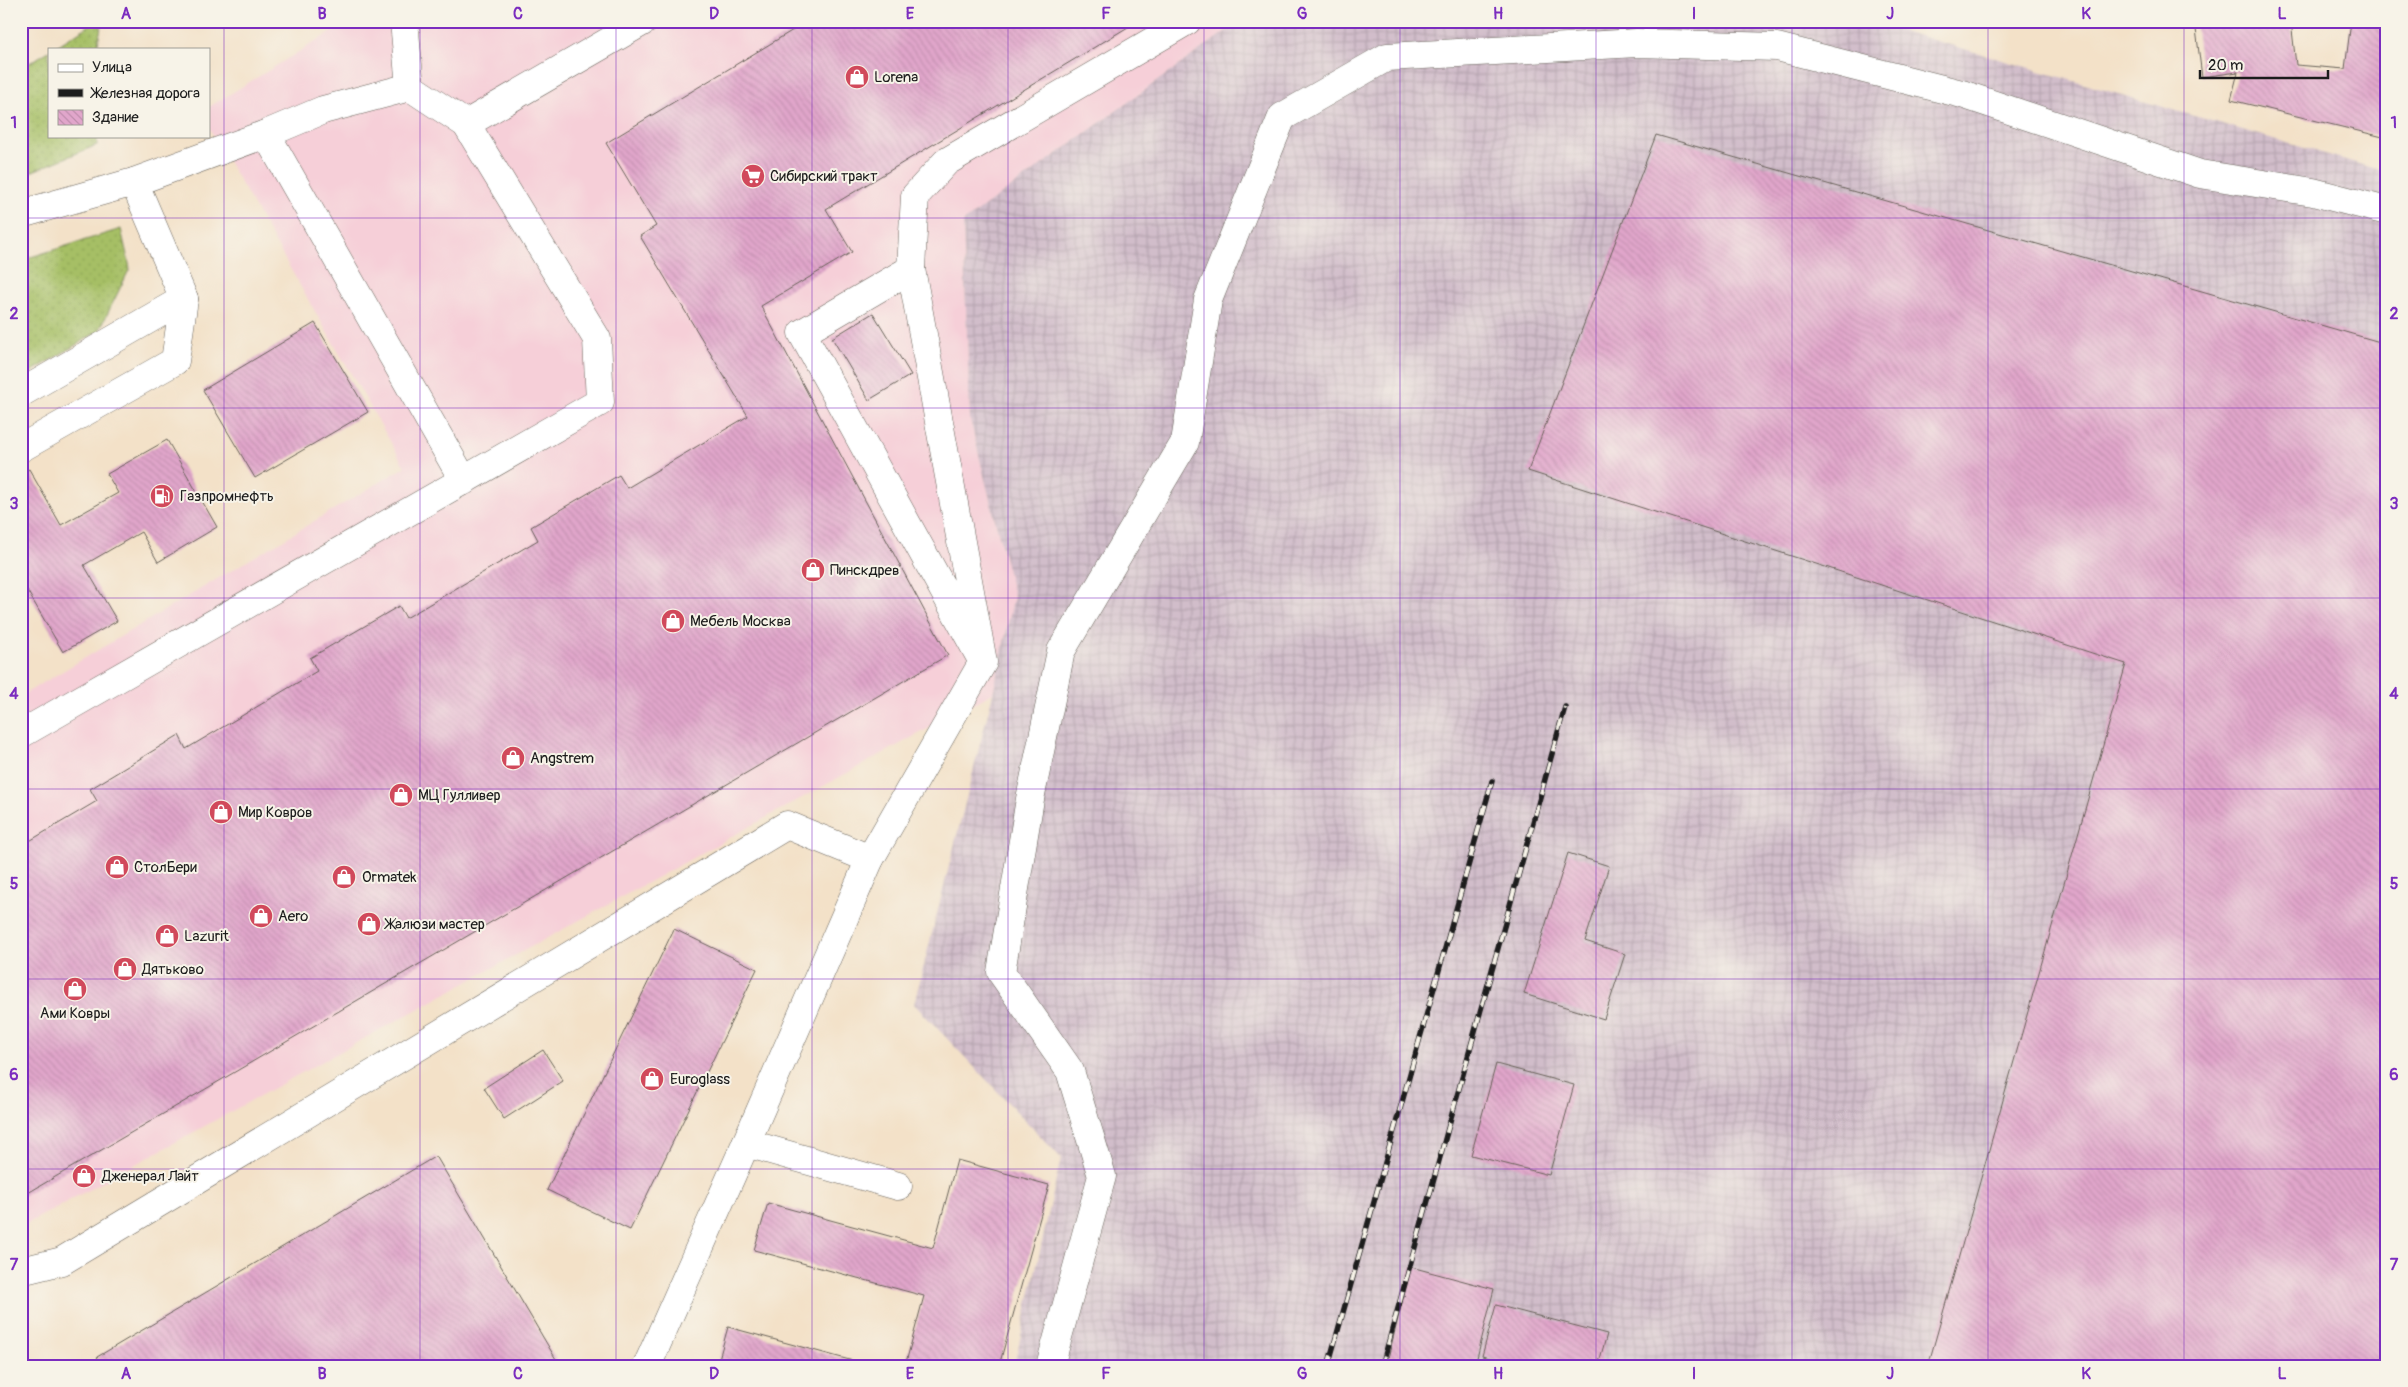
<svg xmlns="http://www.w3.org/2000/svg" width="2408" height="1387" viewBox="0 0 2408 1387" font-family="Pangolin,sans-serif">
<style>
.built{fill:#f6cfd8}
.industrial{fill:url(#industrial-grid)}
.grass{fill:url(#grass-dots);stroke:#616e40}
.building{fill:url(#building-back-hatch)}
.lines{fill:none;stroke-linecap:round;stroke-linejoin:round}
.minor-casing{stroke:#676158;stroke-width:29}
.minor{stroke:#fff;stroke-width:28}
.rail-casing{stroke:#1c1c1c;stroke-width:5.5}
.rail{stroke:#f7f3e8;stroke-width:4;stroke-dasharray:11;stroke-linecap:butt}
.grid{fill:none;stroke:#7b2cbf;stroke-width:1;stroke-opacity:0.55}
.labels{text-anchor:middle;dominant-baseline:central;stroke-width:4;stroke-linejoin:round;paint-order:stroke}
.poi-label{font-size:15px;fill:#1c1c1c;stroke:#f7f3e8;text-anchor:start}
.neatline{fill:none;stroke:#7b2cbf;stroke-width:2}
.grid-label{font-size:16px;text-anchor:middle;font-weight:bold;fill:#7b2cbf}
</style>
<defs>
<pattern id="industrial-grid" width="8" height="8" patternUnits="userSpaceOnUse" patternTransform="scale(1.25)"><rect width="8" height="8" fill="#d1bdca"/><path d="M0 4h8M4 0v8" fill="none" stroke="#b3a2ad"/></pattern>
<pattern id="grass-dots" width="8" height="8" patternUnits="userSpaceOnUse" patternTransform="scale(1.25)"><rect width="8" height="8" fill="#a6bf65"/><path d="M2 2h.1M6 6h.1" fill="none" stroke="#8ea457" stroke-width="1.8" stroke-linecap="round"/></pattern>
<pattern id="building-back-hatch" width="6" height="6" patternUnits="userSpaceOnUse" patternTransform="scale(1.25)"><rect width="6" height="6" fill="#e1a6cb"/><path d="M-1 5l2 2M0 0l6 6M5-1l2 2" fill="none" stroke="#c08eae"/></pattern>
</defs>
<rect width="100%" height="100%" fill="#f7f3e8"/>
<filter id="ink" filterUnits="userSpaceOnUse"><feTurbulence type="fractalNoise" baseFrequency=".02" numOctaves="2"/><feDisplacementMap in="SourceGraphic" scale="10" xChannelSelector="R" yChannelSelector="G"/><feConvolveMatrix kernelMatrix="1 2 1 2 8 2 1 2 1" color-interpolation-filters="sRGB"/></filter>
<filter id="wash" filterUnits="userSpaceOnUse"><feTurbulence type="fractalNoise" baseFrequency=".0096" numOctaves="4" result="noise"/><feDisplacementMap in="SourceGraphic" scale="20" xChannelSelector="R" yChannelSelector="G"/><feGaussianBlur stdDeviation="1.12" result="paint"/><feColorMatrix in="noise" values="0 0 0 0 0 0 0 0 0 0 0 0 0 0 0 0 0 1.4 0 .05"/><feComposite in="paint" operator="in"/></filter>
<g filter="url(#wash)">
<rect width="100%" height="100%" fill="#f3e1c8"/>
<!-- built -->
<path class="built" d="M349,21h891l-277,201 7,197 44,177 -21,97 -972,534v-531l384,-229 -196,-339v-21z"/>
<!-- industrial -->
<path class="industrial" d="M1240,21h628l519,151v1194h-1373l47,-208 -147,-154 79,-311 21,-97 -44,-177 -7,-197z"/>
<!-- grass -->
<g class="grass">
<path d="M96,21h6l-5,28h-45z"/>
<path d="M49,51v85h48v9l-76,31v-108z"/>
<path d="M121,229l9,39 -31,63 -78,47v-118z"/>
</g>
<g id="blocks">
<!-- building -->
<g class="building">
<path d="M808,21h330l-312,188 26,43 -91,54 187,349 -927,542v-351l76,-45 -7,-12 89,-54 7,14 131,-78 -7,-13 89,-52 7,12 132,-78 -7,-13 88,-52 8,13 121,-72 -108,-180 16,-10 -50,-83z"/>
<path d="M2195,21h96l5,44 49,4 6,-48h36v117l-156,-38 7,-28 -36,5z"/>
<path d="M1656,135l731,209v1022h-459l198,-702 -598,-193z"/>
<path d="M873,313l38,62 -42,25 -37,-62z"/>
<path d="M315,323l53,89 -113,66 -52,-88z"/>
<path d="M167,440l50,87 -59,35 -17,-30 -57,33 33,56 -54,31 -42,-72v-106l8,-5 32,56 57,-32 -11,-19z"/>
<path d="M1568,853l41,13 -24,75 40,13 -21,65 -80,-25z"/>
<path d="M674,929l83,40 -127,261 -83,-40z"/>
<path d="M543,1050l20,31 -59,38 -20,-31z"/>
<path d="M1496,1064l78,21 -25,90 -78,-20z"/>
<path d="M436,1156l124,210h-457l-6,-9z"/>
<path d="M957,1160l92,25 -50,181h-94l19,-70 -170,-46 14,-47 165,45z"/>
<path d="M1411,1267l83,22 -19,77h-89z"/>
<path d="M1496,1305l111,29 -9,32h-79l-37,-10z"/>
<path d="M728,1327l140,38v1h-151z"/>
</g>
</g>
</g>
<g filter="url(#ink)">
<use href="#blocks" fill-opacity="0" stroke="#676158" stroke-width="1"/>
<g class="lines">
<!-- minor casing -->
<g class="minor-casing">
<g id="minor">
<path d="M404,21l6,66"/>
<path d="M466,124l178,-103"/>
<path d="M266,134l198,347"/>
<path d="M21,214l113,-32 132,-48 57,-24 87,-23 56,37 131,215 3,63 -579,332"/>
<path d="M911,269l4,-73 31,-34 241,-141"/>
<path d="M21,393l163,-94 -50,-117"/>
<path d="M21,448l154,-87 9,-62"/>
<path d="M898,1186l-152,-43 124,-284 113,-197 -72,-393 -109,64 181,329"/>
<path d="M21,1271l41,-10 725,-436 83,34"/>
<path d="M647,1366l99,-223"/>
<path d="M1050,1366l52,-190 -32,-105 -69,-99 29,-173 31,-148 124,-209 23,-142 74,-183 105,-60 250,-14 140,4 185,47 238,80 113,18 74,19"/>
</g>
</g>
<!-- minor -->
<use href="#minor" class="minor"/>
<!-- rail casing -->
<g class="rail-casing">
<g id="rail">
<path d="M1328,1366l164,-585"/>
<path d="M1382,1366l183,-659"/>
</g>
</g>
<!-- rail -->
<use href="#rail" class="rail"/>
</g>
</g>
<!-- grid -->
<path class="grid" d="M224,21v1345M420,21v1345M616,21v1345M812,21v1345M1008,21v1345M1204,21v1345M1400,21v1345M1596,21v1345M1792,21v1345M1988,21v1345M2184,21v1345M21,218h2366M21,408h2366M21,598h2366M21,789h2366M21,979h2366M21,1169h2366"/>
<!-- icons -->
<defs>
<g id="shop-disc" transform="scale(1.25)"><circle r="9.5" fill="#d1495b" stroke="#f7f3e8"/><path d="M-5-2.5h2.3a2.7 3.5 0 0 1 5.4 0H5L5.5 6h-11ZM-1.5-2.5h3a1.5 2.3 0 0 0-3 0Z" fill="#fff"/></g>
<g id="supermarket-disc" transform="scale(1.25)"><circle r="9.5" fill="#d1495b" stroke="#f7f3e8"/><path d="M-6-5.5h2.5l.6 2H6L4.5 2H-2.5L-4.4-4H-6ZM-1.5 3.2a1.3 1.3 0 1 0 .1 0ZM3 3.2a1.3 1.3 0 1 0 .1 0Z" fill="#fff"/></g>
<g id="fuel-disc" transform="scale(1.25)"><circle r="9.5" fill="#d1495b" stroke="#f7f3e8"/><path d="M-5.5-6h7V0h2V4h1.3V-2.5L3-4.5l.8-.8L6-3V5H2.5V1h-1V6h-7ZM-4.2-4.7v3.2H.2V-4.7Z" fill="#fff"/></g>
</defs>
<g fill-rule="evenodd">
<use href="#shop-disc" x="857" y="77"/>
<use href="#supermarket-disc" x="753" y="176"/>
<use href="#fuel-disc" x="162" y="496"/>
<use href="#shop-disc" x="813" y="570"/>
<use href="#shop-disc" x="673" y="621"/>
<use href="#shop-disc" x="513" y="758"/>
<use href="#shop-disc" x="401" y="795"/>
<use href="#shop-disc" x="221" y="812"/>
<use href="#shop-disc" x="117" y="867"/>
<use href="#shop-disc" x="344" y="877"/>
<use href="#shop-disc" x="261" y="916"/>
<use href="#shop-disc" x="369" y="924"/>
<use href="#shop-disc" x="167" y="936"/>
<use href="#shop-disc" x="125" y="969"/>
<use href="#shop-disc" x="75" y="989"/>
<use href="#shop-disc" x="652" y="1079"/>
<use href="#shop-disc" x="84" y="1176"/>
</g>
<g class="labels">
<!-- poi labels -->
<g class="poi-label">
<text x="874" y="77">Lorena</text>
<text x="770" y="176">Сибирский тракт</text>
<text x="180" y="496">Газпромнефть</text>
<text x="830" y="570">Пинскдрев</text>
<text x="690" y="621">Мебель Москва</text>
<text x="530" y="758">Angstrem</text>
<text x="418" y="795">МЦ Гулливер</text>
<text x="238" y="812">Мир Ковров</text>
<text x="134" y="867">СтолБери</text>
<text x="362" y="877">Ormatek</text>
<text x="278" y="916">Aero</text>
<text x="386" y="924">Жалюзи мастер</text>
<text x="184" y="936">Lazurit</text>
<text x="142" y="969">Дятьково</text>
<text x="75" y="1013" text-anchor="middle">Ами Ковры</text>
<text x="670" y="1079">Euroglass</text>
<text x="102" y="1176">Дженерал Лайт</text>
</g>
</g>
<!-- margin -->
<rect width="2408" height="1387" fill="none" stroke="#f7f3e8" stroke-width="55"/>
<!-- legend -->
<rect x="48" y="48" width="162" height="90" fill="#f7f3e8" stroke="#9f9d96"/>
<rect x="58" y="64" width="25" height="8" fill="#ffffff" stroke="#9f9d96"/>
<text x="92" y="72" font-size="15" fill="#1c1c1c">Улица</text>
<rect x="58" y="89" width="25" height="8" fill="#1c1c1c" stroke="#9f9d96"/>
<text x="92" y="98" font-size="15" fill="#1c1c1c">Железная дорога</text>
<rect x="58" y="110" width="25" height="15" fill="url(#building-back-hatch)" stroke="#9f9d96"/>
<text x="92" y="122" font-size="15" fill="#1c1c1c">Здание</text>
<!-- scale -->
<path d="M2200 70v8h128v-8" fill="none" stroke="#1c1c1c" stroke-width="2.5"/>
<text x="2208" y="70" font-size="15" fill="#1c1c1c" stroke="#f7f3e8" stroke-width="4" paint-order="stroke">20 m</text>
<rect x="28" y="28" width="2352" height="1332" class="neatline"/>
<g class="grid-label">
<text x="126" y="19">A</text>
<text x="322" y="19">B</text>
<text x="518" y="19">C</text>
<text x="714" y="19">D</text>
<text x="910" y="19">E</text>
<text x="1106" y="19">F</text>
<text x="1302" y="19">G</text>
<text x="1498" y="19">H</text>
<text x="1694" y="19">I</text>
<text x="1890" y="19">J</text>
<text x="2086" y="19">K</text>
<text x="2282" y="19">L</text>
<text x="14" y="128">1</text>
<text x="2394" y="128">1</text>
<text x="14" y="319">2</text>
<text x="2394" y="319">2</text>
<text x="14" y="509">3</text>
<text x="2394" y="509">3</text>
<text x="14" y="699">4</text>
<text x="2394" y="699">4</text>
<text x="14" y="889">5</text>
<text x="2394" y="889">5</text>
<text x="14" y="1080">6</text>
<text x="2394" y="1080">6</text>
<text x="14" y="1270">7</text>
<text x="2394" y="1270">7</text>
<text x="126" y="1379">A</text>
<text x="322" y="1379">B</text>
<text x="518" y="1379">C</text>
<text x="714" y="1379">D</text>
<text x="910" y="1379">E</text>
<text x="1106" y="1379">F</text>
<text x="1302" y="1379">G</text>
<text x="1498" y="1379">H</text>
<text x="1694" y="1379">I</text>
<text x="1890" y="1379">J</text>
<text x="2086" y="1379">K</text>
<text x="2282" y="1379">L</text>
</g>
</svg>
